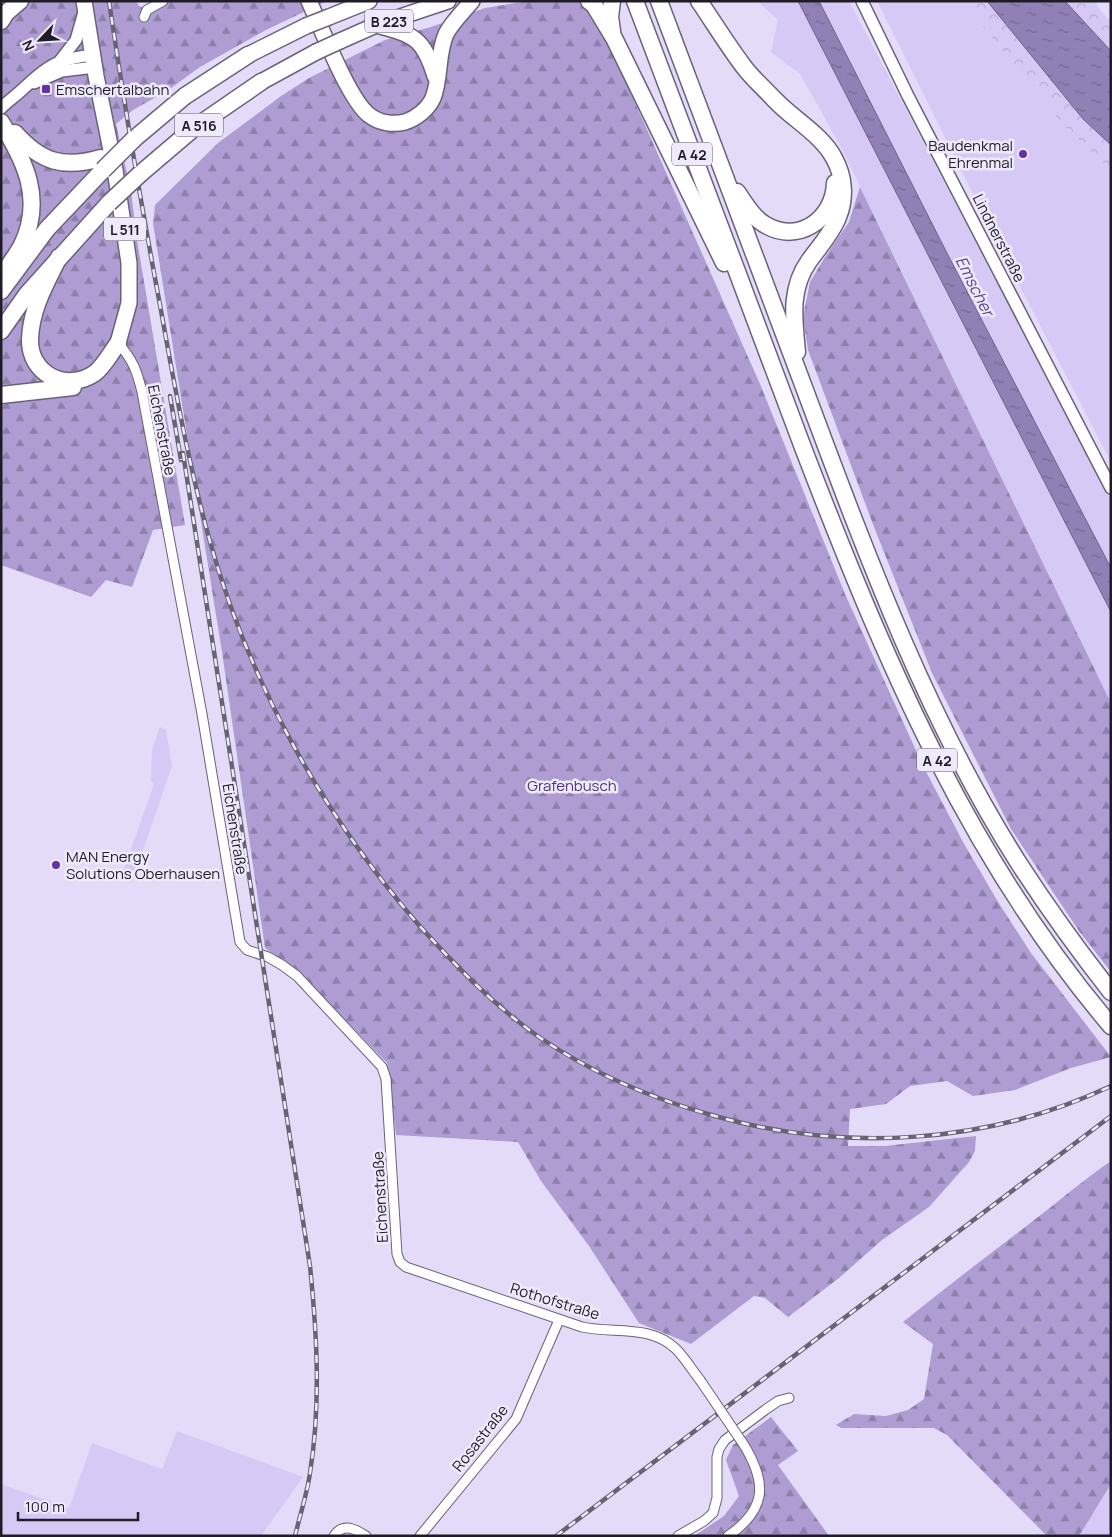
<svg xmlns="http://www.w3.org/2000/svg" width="1112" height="1537" viewBox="0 0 1112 1537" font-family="Manrope,sans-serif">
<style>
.grass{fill:#d7c9f6}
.forest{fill:url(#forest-firs)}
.park{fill:url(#park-crowns)}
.water{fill:url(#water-ripples);stroke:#6f628a}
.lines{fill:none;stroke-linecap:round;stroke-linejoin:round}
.minor-casing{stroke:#6a627a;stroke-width:11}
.tertiary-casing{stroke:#6a627a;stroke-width:14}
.primary-casing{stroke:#6a627a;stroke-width:18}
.motorway-casing{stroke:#6a627a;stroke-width:19}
.minor{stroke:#fff;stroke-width:9}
.tertiary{stroke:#fff;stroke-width:11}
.primary{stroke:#fff;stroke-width:15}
.motorway{stroke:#fff;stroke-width:16}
.rail-casing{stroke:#686373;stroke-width:4.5}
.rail{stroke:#efeafb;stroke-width:2.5;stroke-dasharray:8;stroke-linecap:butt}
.minor-bridge-casing{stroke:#6a627a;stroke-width:11;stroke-linecap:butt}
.primary-bridge-casing{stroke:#6a627a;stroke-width:18;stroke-linecap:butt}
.motorway-bridge-casing{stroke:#6a627a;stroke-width:19;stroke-linecap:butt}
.minor-bridge{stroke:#fff;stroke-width:9}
.primary-bridge{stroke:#fff;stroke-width:15}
.motorway-bridge{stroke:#fff;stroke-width:16}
.poi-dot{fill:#6631a8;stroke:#efeafb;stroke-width:2}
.labels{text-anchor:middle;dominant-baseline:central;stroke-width:5;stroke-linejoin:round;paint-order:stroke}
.shield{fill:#efeafb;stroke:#5e5a66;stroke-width:1}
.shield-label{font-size:14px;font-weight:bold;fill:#201c26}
.poi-label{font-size:15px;fill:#201c26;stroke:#efeafb;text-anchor:start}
.street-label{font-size:15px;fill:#201c26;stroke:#efeafb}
.park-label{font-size:15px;fill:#4f3578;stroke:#efeafb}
.water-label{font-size:16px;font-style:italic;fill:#5e4488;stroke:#efeafb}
</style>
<defs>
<pattern id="forest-firs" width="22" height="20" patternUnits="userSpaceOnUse" patternTransform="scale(1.25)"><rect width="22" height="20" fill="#ae9cd2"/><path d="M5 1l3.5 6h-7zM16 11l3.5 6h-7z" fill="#8d7eaa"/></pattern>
<pattern id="park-crowns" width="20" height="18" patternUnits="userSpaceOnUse" patternTransform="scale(1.25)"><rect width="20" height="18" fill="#d7c9f6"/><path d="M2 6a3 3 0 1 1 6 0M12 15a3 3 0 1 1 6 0" fill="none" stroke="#b8acd3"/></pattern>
<pattern id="water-ripples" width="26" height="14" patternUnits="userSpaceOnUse" patternTransform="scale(1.25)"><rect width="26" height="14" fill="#9180b5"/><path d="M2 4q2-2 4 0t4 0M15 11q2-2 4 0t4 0" fill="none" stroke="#766893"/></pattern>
</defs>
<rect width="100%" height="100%" fill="#e3dbf7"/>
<!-- grass -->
<g class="grass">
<path d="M757,1h41l313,611v91l-271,-558 -40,-71 -29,-22 7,-32z"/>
<path d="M819,1h30l249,474 13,25v68l-162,-311z"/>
<path d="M877,1h82l9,7 95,117 48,45v292l-110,-212z"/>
<path d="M160,727l6,3 6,36 -40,116 -11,-4 33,-94 -3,-3 1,-31z"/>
<path d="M177,1431l126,46 -42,59h-260v-52l68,24 23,-65 70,26z"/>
<path d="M1111,1484v52h-32z"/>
</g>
<!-- forest -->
<g class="forest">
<path d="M5,1h131l3,5 8,4 18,-9h162l-61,29 -66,37 -33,24 -34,19 -17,14 15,67 6,49 48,285 -32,5 -21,57 -26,-7 -15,17 -90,-32v-561z"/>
<path d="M528,1h54l19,25 159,358 85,210 78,172 40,76 35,60 33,51 80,104 -40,11 -56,22 -42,6 -26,-15 -37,5 -24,18 -36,5 -2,37h37l91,-10 -1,15 -6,11 -40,45 -47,33 -43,38 -51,39 -23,-19 -11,-2 -63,48 -52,-21 -50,-77 -48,-65 -23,-39 -122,-7 -9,-72 -88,-91 -34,-24 -43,-296 -69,-429 2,-18 63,-62 63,-47 28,-18 76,-38 46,-13 54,-19z"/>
<path d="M860,187l251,516v269l-32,-41 -68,-102 -79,-156 -58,-146 -66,-177 -5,-33 7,-35 15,-25 24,-35z"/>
<path d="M1111,1161v323l-32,52h-32l-100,-101 -13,-7h-93l-5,-3 18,-11 32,2 22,-6 16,-11 9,-55 -30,-22c42,-34 84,-66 126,-98 28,-21 54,-44 82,-63z"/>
<path d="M771,1417l27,34 -20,14 51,71h-135l30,-20 15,-20 -13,-36 7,-15z"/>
</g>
<!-- park -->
<g class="park">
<path d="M959,1h28l96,118 28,26v25l-48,-45 -95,-117z"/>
<path d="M1066,1h30l3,8 12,13v29z"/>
</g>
<!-- water -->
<g class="water">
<path d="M798,1h21l130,256 162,311v44z"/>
<path d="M987,1h78l46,50v94l-28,-26z"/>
</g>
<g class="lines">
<!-- minor casing -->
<g class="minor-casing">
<g id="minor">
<path d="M144,17l3,-7 16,-9"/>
<path d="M118,343c15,17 19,28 24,49l60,322 38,228 7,8 21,7 14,8 15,11 85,91 4,12 11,175 3,8 6,5 176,60c31,7 68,-3 94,22 9,9 16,21 24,31"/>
<path d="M334,1536c9,-14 21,-7 32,0"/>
<path d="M420,1536l96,-117 43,-99"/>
<path d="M678,1536l26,-15 9,-8 4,-15v-41l2,-8 6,-9 40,-30 13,-9 11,-3"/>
<path d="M728,1536c39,-27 39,-53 16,-91"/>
</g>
</g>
<!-- tertiary casing -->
<g class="tertiary-casing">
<g id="tertiary">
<path d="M862,1l46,95 203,392"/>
<path d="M59,62l17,-22 8,-28"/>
<path d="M34,83l28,-12 33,-4"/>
<path d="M1,108c7,-7 16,-13 23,-20 25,-24 35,-29 69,-33"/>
</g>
</g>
<!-- primary casing -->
<g class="primary-casing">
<g id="primary">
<path d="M84,1l12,75 19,94 14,93v40l-11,40"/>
<path d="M309,1c12,26 40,99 60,114 10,8 24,10 36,7 12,-4 23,-13 28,-24 8,-20 4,-44 13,-64 6,-12 17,-22 26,-33"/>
<path d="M329,17l40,-16"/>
<path d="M376,25c38,10 47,12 59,51"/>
<path d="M340,41l36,-16 72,-24"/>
<path d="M248,55l58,-29"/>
<path d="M261,82l55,-30"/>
</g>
</g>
<!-- motorway casing -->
<g class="motorway-casing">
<g id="motorway">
<path d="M589,1l5,4 20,33 110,225"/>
<path d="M612,1l-2,16 2,14"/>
<path d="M635,1c57,148 111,296 167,444 79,206 164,411 309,581"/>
<path d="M659,1c47,127 95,254 143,381 61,163 122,332 216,480 29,45 60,88 93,130"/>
<path d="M699,1c15,22 29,45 45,66 9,12 21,22 31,33 19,20 46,34 59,58 10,18 12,40 4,59 -6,16 -19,30 -29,44 -20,28 -15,59 -12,91"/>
<path d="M1,21l5,-8 14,-12"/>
<path d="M1,122c24,39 43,77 21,123 -6,11 -14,22 -21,32"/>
<path d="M15,133c26,29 48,36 86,25"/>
<path d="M134,139l51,-43 63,-41"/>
<path d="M140,174l54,-46 67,-46"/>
<path d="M737,192c8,11 15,25 27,32 33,21 70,-4 71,-41"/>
<path d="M59,257c-13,26 -28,52 -29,82 -1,35 36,54 65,34 9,-7 16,-20 23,-30"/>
<path d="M1,291l46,-62 56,-59"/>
<path d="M1,331l26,-37 82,-91"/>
<path d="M1,395l72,-8"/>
</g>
</g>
<!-- minor -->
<use href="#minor" class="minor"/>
<!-- tertiary -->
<use href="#tertiary" class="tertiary"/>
<!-- primary -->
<use href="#primary" class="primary"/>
<!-- motorway -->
<use href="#motorway" class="motorway"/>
<!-- rail casing -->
<g class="rail-casing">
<g id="rail">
<path d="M109,1c15,102 32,203 51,304 14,78 28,157 49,233 39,142 112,274 208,385 37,41 76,82 122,114 54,37 114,62 176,79 130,37 273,28 396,-30"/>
<path d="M170,396l11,64"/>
<path d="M183,453l127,813c7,69 11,138 0,207 -3,21 -10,42 -15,63"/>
<path d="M556,1536l555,-420"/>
</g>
</g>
<!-- rail -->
<use href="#rail" class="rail"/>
<!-- minor-bridge casing -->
<g class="minor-bridge-casing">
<path id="minor-bridge" d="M700,1380l44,65"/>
</g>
<!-- primary-bridge casing -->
<g class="primary-bridge-casing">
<g id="primary-bridge">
<path d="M306,26l23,-9"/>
<path d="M316,52l24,-11"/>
</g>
</g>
<!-- motorway-bridge casing -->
<g class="motorway-bridge-casing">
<g id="motorway-bridge">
<path d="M103,170l31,-31"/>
<path d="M109,203l31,-29"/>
</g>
</g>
<!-- minor-bridge -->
<use href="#minor-bridge" class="minor-bridge"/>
<!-- primary-bridge -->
<use href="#primary-bridge" class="primary-bridge"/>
<!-- motorway-bridge -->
<use href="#motorway-bridge" class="motorway-bridge"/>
</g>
<!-- markers -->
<g class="poi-dot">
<rect x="41" y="84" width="10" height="10" rx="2.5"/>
<circle cx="1023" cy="154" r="5"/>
<circle cx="56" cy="865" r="5"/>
</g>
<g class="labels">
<!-- shield labels -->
<g class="shield">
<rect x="365" y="9.5" width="48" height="23" rx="4"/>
<rect x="175" y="113.5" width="48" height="23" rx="4"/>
<rect x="672" y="142.5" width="40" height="23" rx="4"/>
<rect x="104" y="217.5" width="42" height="23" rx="4"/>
<rect x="917" y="748.5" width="40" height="23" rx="4"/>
</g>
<g class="shield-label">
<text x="389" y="21">B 223</text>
<text x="199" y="125">A 516</text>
<text x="692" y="154">A 42</text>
<text x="125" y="229">L 511</text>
<text x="937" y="760">A 42</text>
</g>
<!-- poi labels -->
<g class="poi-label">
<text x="56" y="89">Emschertalbahn</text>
<text x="1013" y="145" text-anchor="end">Baudenkmal<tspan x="1013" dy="17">Ehrenmal</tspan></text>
<text x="66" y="856">MAN Energy<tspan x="66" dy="17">Solutions Oberhausen</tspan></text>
</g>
<!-- street labels -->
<g class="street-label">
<text transform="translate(999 238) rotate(63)">Lindnerstraße</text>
<text transform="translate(162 430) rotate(79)">Eichenstraße</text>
<text transform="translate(235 829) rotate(81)">Eichenstraße</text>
<text transform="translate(380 1197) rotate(-93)">Eichenstraße</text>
<text transform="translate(555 1301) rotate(17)">Rothofstraße</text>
<text transform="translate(480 1438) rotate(-52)">Rosastraße</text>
</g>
<!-- park labels -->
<g class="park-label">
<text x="572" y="785">Grafenbusch</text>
</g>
<!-- water labels -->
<g class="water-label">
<text transform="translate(975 286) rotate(63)">Emscher</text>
</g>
</g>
<!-- border -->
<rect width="1112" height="1537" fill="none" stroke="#201c26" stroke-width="5"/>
<!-- north arrow -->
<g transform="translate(40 40) rotate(245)" stroke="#efeafb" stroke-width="4" paint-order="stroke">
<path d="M0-4L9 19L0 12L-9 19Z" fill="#201c26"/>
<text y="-8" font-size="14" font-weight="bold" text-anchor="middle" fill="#201c26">N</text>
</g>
<!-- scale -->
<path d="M18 1512v8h120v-8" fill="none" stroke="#201c26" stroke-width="2.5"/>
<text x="25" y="1512" font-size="15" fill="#201c26" stroke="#efeafb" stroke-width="4" paint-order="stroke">100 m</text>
</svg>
